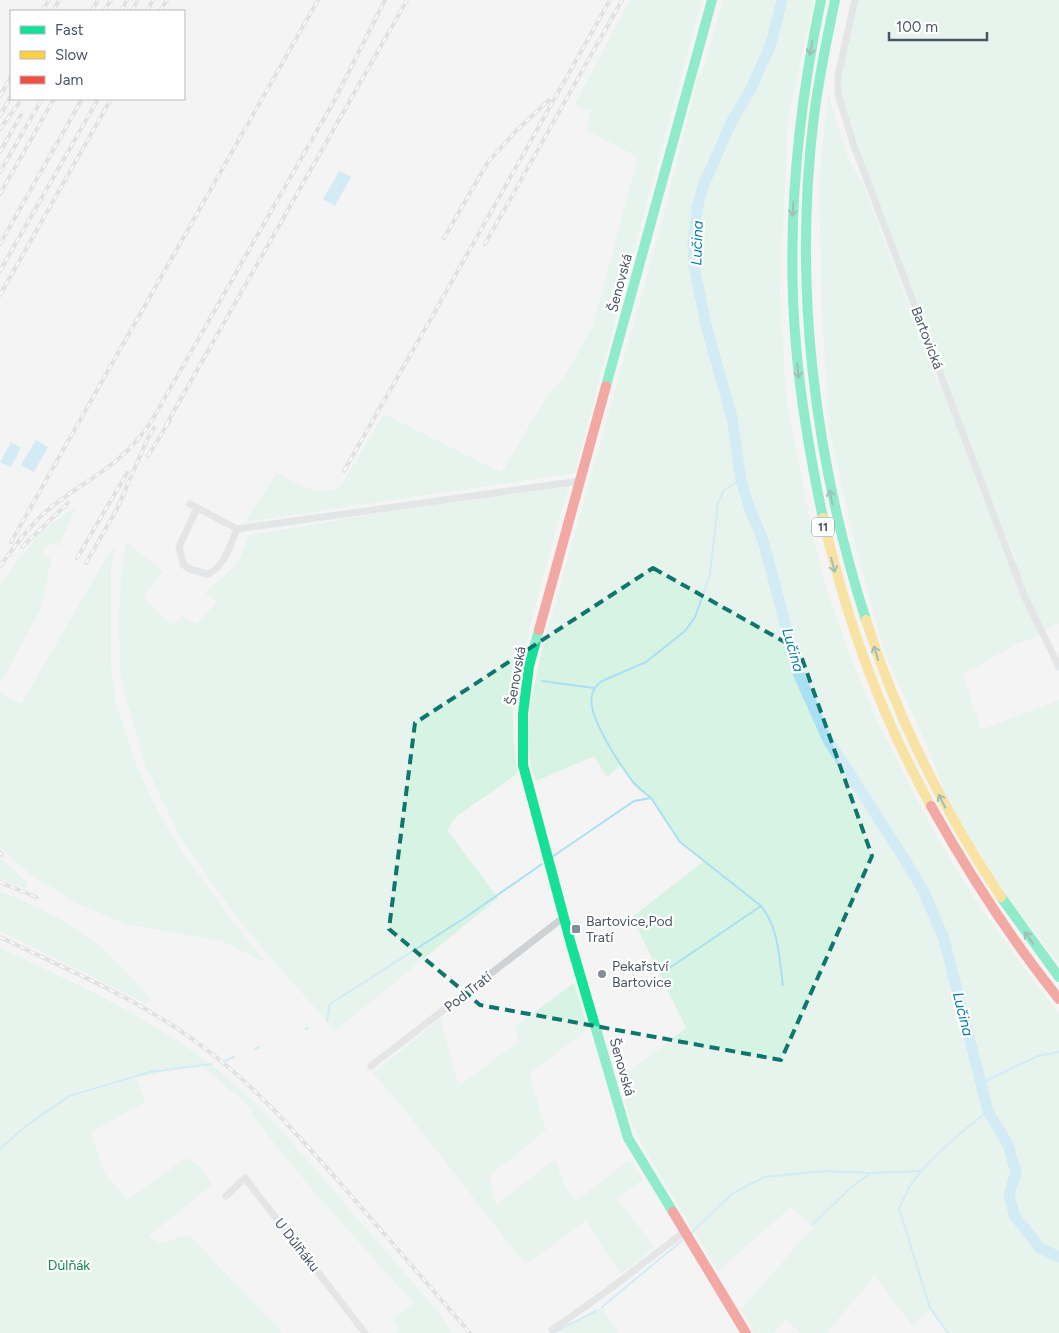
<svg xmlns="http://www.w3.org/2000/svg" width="1059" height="1333" viewBox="0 0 1059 1333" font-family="Figtree,sans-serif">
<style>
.green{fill:#d7f3e4;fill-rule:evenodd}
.water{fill:#aae0f3}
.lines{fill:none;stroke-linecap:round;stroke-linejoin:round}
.stream{stroke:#aae0f3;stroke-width:2}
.river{stroke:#aae0f3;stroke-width:11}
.street{stroke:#cfd2d5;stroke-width:7}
.fast{stroke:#16e098;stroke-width:10}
.slow{stroke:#ffcf43;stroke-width:10}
.jam{stroke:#f24e42;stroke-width:10}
.rail-casing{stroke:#cacbcd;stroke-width:4}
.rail{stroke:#fff;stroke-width:2;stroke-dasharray:5.5;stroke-linecap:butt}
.oneway{stroke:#3a7f72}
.marked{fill:none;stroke:#0f766e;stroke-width:4;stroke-dasharray:10 6;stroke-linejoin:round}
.poi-dot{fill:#858d95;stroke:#fff;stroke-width:2}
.labels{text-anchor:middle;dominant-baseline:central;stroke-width:4.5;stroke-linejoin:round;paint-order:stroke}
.shield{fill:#fff;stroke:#808891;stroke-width:1}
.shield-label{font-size:12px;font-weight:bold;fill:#495562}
.street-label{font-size:14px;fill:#495562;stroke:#fff}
.poi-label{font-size:14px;fill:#495562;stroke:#fff;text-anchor:start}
.park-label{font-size:14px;fill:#118552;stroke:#fff}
.water-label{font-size:15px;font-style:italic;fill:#047faa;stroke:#fff}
</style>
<rect width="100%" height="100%" fill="#f4f4f4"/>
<!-- green -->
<g class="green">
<path d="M630,0h72l-76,279 -51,194 -330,49 32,-49c24,11 36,25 63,14l44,-73 116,58 3,-2 47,-79 12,-10 31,-55 45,-169 -50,-26 1,-15 3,-6 -11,-2 -6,-4z"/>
<path d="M723,0h91l-26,118 -8,173 6,107 27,138 15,58 26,72 24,57 20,37 6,14 33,63 39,64 57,79 26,33v320h-112l-18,-23 -17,16 -37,-50 -49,57h-26l-14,-14 -13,14h-18l-14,-23 72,-83 -22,-20 -73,64 -74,-122 -14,-29 -11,-41 67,-51 -54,-111 72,-56 -24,-19 -34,-51 -2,3 -24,-28 -13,11 -13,-21 -58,25c-3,-8 -6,-17 -7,-26 -3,-41 7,-80 17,-119l114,-407 38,-153h3z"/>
<path d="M855,0h204v623l-12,6 -8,7 -22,8 -54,30 18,56 78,-30v264l-56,-72 -58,-97 -15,-43 -46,-100 -32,-119 -24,-110 -6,-117 -3,-119 9,-94 20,66 15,25 75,200 7,-5 -107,-285v-19zM999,519l18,42 -5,6 -19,-45z"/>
<path d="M570,486l-4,10 -16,55 -34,129c-6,31 -2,62 1,94l-60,42 -10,14 51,68 -163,133 -88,-101 -36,-48 -31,-45 -34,-70 -24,-83 -2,-20 -1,-47 3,-53 4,-22 37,29 -20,26 28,28 12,-9 13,8 21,-22 -12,-9 24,-22 11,-13 9,-23 149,-25z"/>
<path d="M76,507l-17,39 -10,-3 -7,10 9,6 -10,49 -41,76v-100l41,-53z"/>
<path d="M115,548l-4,21v97l4,34 23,69 19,41 24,40 55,76 32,38 -46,-23 -96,-17 -50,-21 -46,-29 -30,-27v-154l21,11 90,-154z"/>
<path d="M0,857l29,28 -4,4 -25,-11z"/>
<path d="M0,892c29,9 82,37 104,58 16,15 31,32 46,48l-3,6 -147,-73z"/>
<path d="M0,948c74,35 149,68 214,119 43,34 78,75 113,116 37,43 74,86 111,129l14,21h-58l6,-5 -7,-8 21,-17c-56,-62 -113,-123 -163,-190l3,-1 -19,-20 -2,1 -33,-29 -64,14 9,24 -54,30 13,40 23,28 59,-42 15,9 11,18 -63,51 10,7 31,-8 26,29 67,69h-283zM134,1075l1,3 -68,20v-3z"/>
<path d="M574,983l14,46 -59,45 17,56 -57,46 7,29 59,-46 8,23 12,20 54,-42 14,19 -26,20 37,47 -14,14 -20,14 -34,-54 -48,36 -13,8 -121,-155 -31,-36 67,-54 19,67 60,-45 -4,-14z"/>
<path d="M602,1307l16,26h-55l-2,-2z"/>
</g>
<!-- water -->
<g class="water">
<path d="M339,171l12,6 -16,29 -12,-7z"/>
<path d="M36,440l12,7 -14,25 -13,-7z"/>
<path d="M11,442l10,6 -10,19 -11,-5z"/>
</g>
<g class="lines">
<!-- stream -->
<g class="stream">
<path d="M542,681l52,7"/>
<path d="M651,798l29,44 81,64c18,22 18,52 22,79"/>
<path d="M552,857l82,-56 17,-3c-6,-5 -13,-10 -18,-16 -12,-16 -47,-67 -41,-87 1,-6 5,-9 8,-13l46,-20 39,-31 10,-14 15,-42 8,-72 6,-13 17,-10"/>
<path d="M662,973l99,-67"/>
<path d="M327,1021l3,-17 136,-87 76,-53"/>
<path d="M306,1029l2,-1"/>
<path d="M255,1049l4,-2"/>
<path d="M225,1061l9,-4"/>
<path d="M981,1083l57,-27 21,-4"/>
<path d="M0,1149l26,-23 43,-30 81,-24 62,-8"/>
<path d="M812,1225l36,-35 22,-17"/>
<path d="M691,1233l41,-39 32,-17 60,-6 46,2 51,-2"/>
<path d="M602,1307l83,-69"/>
<path d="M555,1332l41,-21"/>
<path d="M948,1333l-18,-25 -31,-100c5,-9 9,-20 15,-28 20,-26 48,-49 74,-69"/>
</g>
<!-- river -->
<path class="river" d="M782,0l-12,47 -20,43 -18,31 -29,65 -5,19 -5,34 1,27 12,59 26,93 9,62 9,30 13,30 35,133 30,67 74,115 22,37 20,47 44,172 20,34 8,28 -7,21 5,21 26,33 19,9"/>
<!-- street -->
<g class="street">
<path d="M855,0l-17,75v19l15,49 171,452 35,72"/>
<path d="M190,504l47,25 343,-48"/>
<path d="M197,508l-18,39 4,17 6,5 19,5c17,-8 22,-29 29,-45"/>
<path d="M371,1066l193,-149"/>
<path d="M226,1196l19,-18 120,155"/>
<path d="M552,1330l58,-41 74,-57"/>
</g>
<!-- fast -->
<g class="fast">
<path d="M821,0c-24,114 -35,230 -25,346 5,58 15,115 27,172"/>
<path d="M835,0c-8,38 -16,77 -21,116 -21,169 0,342 52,504"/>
<path d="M606,386l106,-386"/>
<path d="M539,630l-10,36 -6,48v51l48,179 57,194 45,74"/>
<path d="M1001,897l58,80"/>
</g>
<!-- slow -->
<g class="slow">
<path d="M823,518c4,20 10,39 15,59 22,79 53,157 93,229"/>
<path d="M866,620c31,99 78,191 135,277"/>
</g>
<!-- jam -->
<g class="jam">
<path d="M539,630l67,-244"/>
<path d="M931,806c38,68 79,132 128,193"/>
<path d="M673,1212l73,121"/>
</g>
<!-- rail casing -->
<g class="rail-casing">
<g id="rail">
<path d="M42,11l7,-11"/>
<path d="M53,11l6,-11"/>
<path d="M92,11l6,-11"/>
<path d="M104,11l7,-11"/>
<path d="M121,11l6,-11"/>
<path d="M132,11l6,-11"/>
<path d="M147,11l6,-11"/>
<path d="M160,11l7,-11"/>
<path d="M0,96l11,-19"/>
<path d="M0,116l11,-20"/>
<path d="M0,129l19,-26"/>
<path d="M0,152l21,-37"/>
<path d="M0,172l42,-73"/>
<path d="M0,194l54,-95"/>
<path d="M444,238l44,-76 29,-32 32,-30"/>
<path d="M0,244l82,-145"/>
<path d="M485,244l137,-244"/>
<path d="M0,271l98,-172"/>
<path d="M0,295l111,-196"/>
<path d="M166,425l241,-425"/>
<path d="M148,456l22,-36"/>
<path d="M344,471l89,-156 177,-315"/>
<path d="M11,542l307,-542"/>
<path d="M22,547l46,-44"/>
<path d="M77,558l50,-85"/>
<path d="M86,563l31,-54 30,-69 7,-12"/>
<path d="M0,566c13,-17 25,-35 41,-50 23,-22 53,-36 77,-57 13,-10 23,-23 33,-37l183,-321 51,-101"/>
<path d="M0,852l2,3"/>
<path d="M0,882l36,15"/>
<path d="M0,937c68,33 139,62 199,107 55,40 98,90 142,140 43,50 86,99 129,149"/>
</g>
</g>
<!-- rail -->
<use href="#rail" class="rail"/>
</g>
<!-- one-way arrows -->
<defs><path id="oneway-shaft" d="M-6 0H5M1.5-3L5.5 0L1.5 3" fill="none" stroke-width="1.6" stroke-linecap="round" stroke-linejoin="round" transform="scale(1.25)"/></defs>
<g class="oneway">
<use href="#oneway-shaft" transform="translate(811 48) rotate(100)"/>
<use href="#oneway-shaft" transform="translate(793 209) rotate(93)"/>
<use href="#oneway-shaft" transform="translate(798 371) rotate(84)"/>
<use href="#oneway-shaft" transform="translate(831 497) rotate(-101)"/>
<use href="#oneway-shaft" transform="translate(833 565) rotate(75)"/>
<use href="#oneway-shaft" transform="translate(876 653) rotate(-108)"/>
<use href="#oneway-shaft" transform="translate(942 801) rotate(-117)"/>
<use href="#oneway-shaft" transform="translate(1029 938) rotate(-126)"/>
</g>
<!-- marked area -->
<path d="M0 0H1059V1333H0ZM653,568l146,82 73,206 -91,204 -301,-55 -91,-76 26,-206z" fill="#f4f4f4" fill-opacity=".55" fill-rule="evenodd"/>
<path class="marked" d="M653,568l146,82 73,206 -91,204 -301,-55 -91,-76 26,-206z"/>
<!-- markers -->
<g class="poi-dot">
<rect x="571" y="924" width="10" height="10" rx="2.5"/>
<circle cx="602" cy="974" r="5"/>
</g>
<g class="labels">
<!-- shield labels -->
<rect class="shield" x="812" y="517.5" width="22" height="19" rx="4"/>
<g class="shield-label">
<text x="823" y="527">11</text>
</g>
<!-- street labels -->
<g class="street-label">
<text transform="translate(620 283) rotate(-75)">Šenovská</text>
<text transform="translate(927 338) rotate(69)">Bartovická</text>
<text transform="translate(516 676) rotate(-80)">Šenovská</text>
<text transform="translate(468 992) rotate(-38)">Pod Tratí</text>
<text transform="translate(622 1067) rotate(74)">Šenovská</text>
<text transform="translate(297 1245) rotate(52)">U Důlňáku</text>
</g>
<!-- poi labels -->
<g class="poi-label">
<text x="586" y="921">Bartovice,Pod<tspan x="586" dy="16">Tratí</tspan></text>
<text x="612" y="966">Pekařství<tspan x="612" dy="16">Bartovice</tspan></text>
</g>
<!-- park labels -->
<g class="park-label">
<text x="69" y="1265">Důlňák</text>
</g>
<!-- water labels -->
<g class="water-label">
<text transform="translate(697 243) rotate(-88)">Lučina</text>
<text transform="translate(793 650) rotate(74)">Lučina</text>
<text transform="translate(963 1014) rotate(76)">Lučina</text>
</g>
</g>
<!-- legend -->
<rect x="10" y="10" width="175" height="90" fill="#ffffff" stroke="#b6bbc0"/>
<rect x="20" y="26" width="25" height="8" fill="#16e098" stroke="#b6bbc0"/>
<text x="55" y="35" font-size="15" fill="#495562">Fast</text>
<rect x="20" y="51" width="25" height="8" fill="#ffcf43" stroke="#b6bbc0"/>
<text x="55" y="60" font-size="15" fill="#495562">Slow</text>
<rect x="20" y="76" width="25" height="8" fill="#f24e42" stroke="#b6bbc0"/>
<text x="55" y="85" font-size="15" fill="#495562">Jam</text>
<!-- scale -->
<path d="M889 32v8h98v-8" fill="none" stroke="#495562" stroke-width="2.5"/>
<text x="896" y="32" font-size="15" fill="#495562" stroke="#ffffff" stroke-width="4" paint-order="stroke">100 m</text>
</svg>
